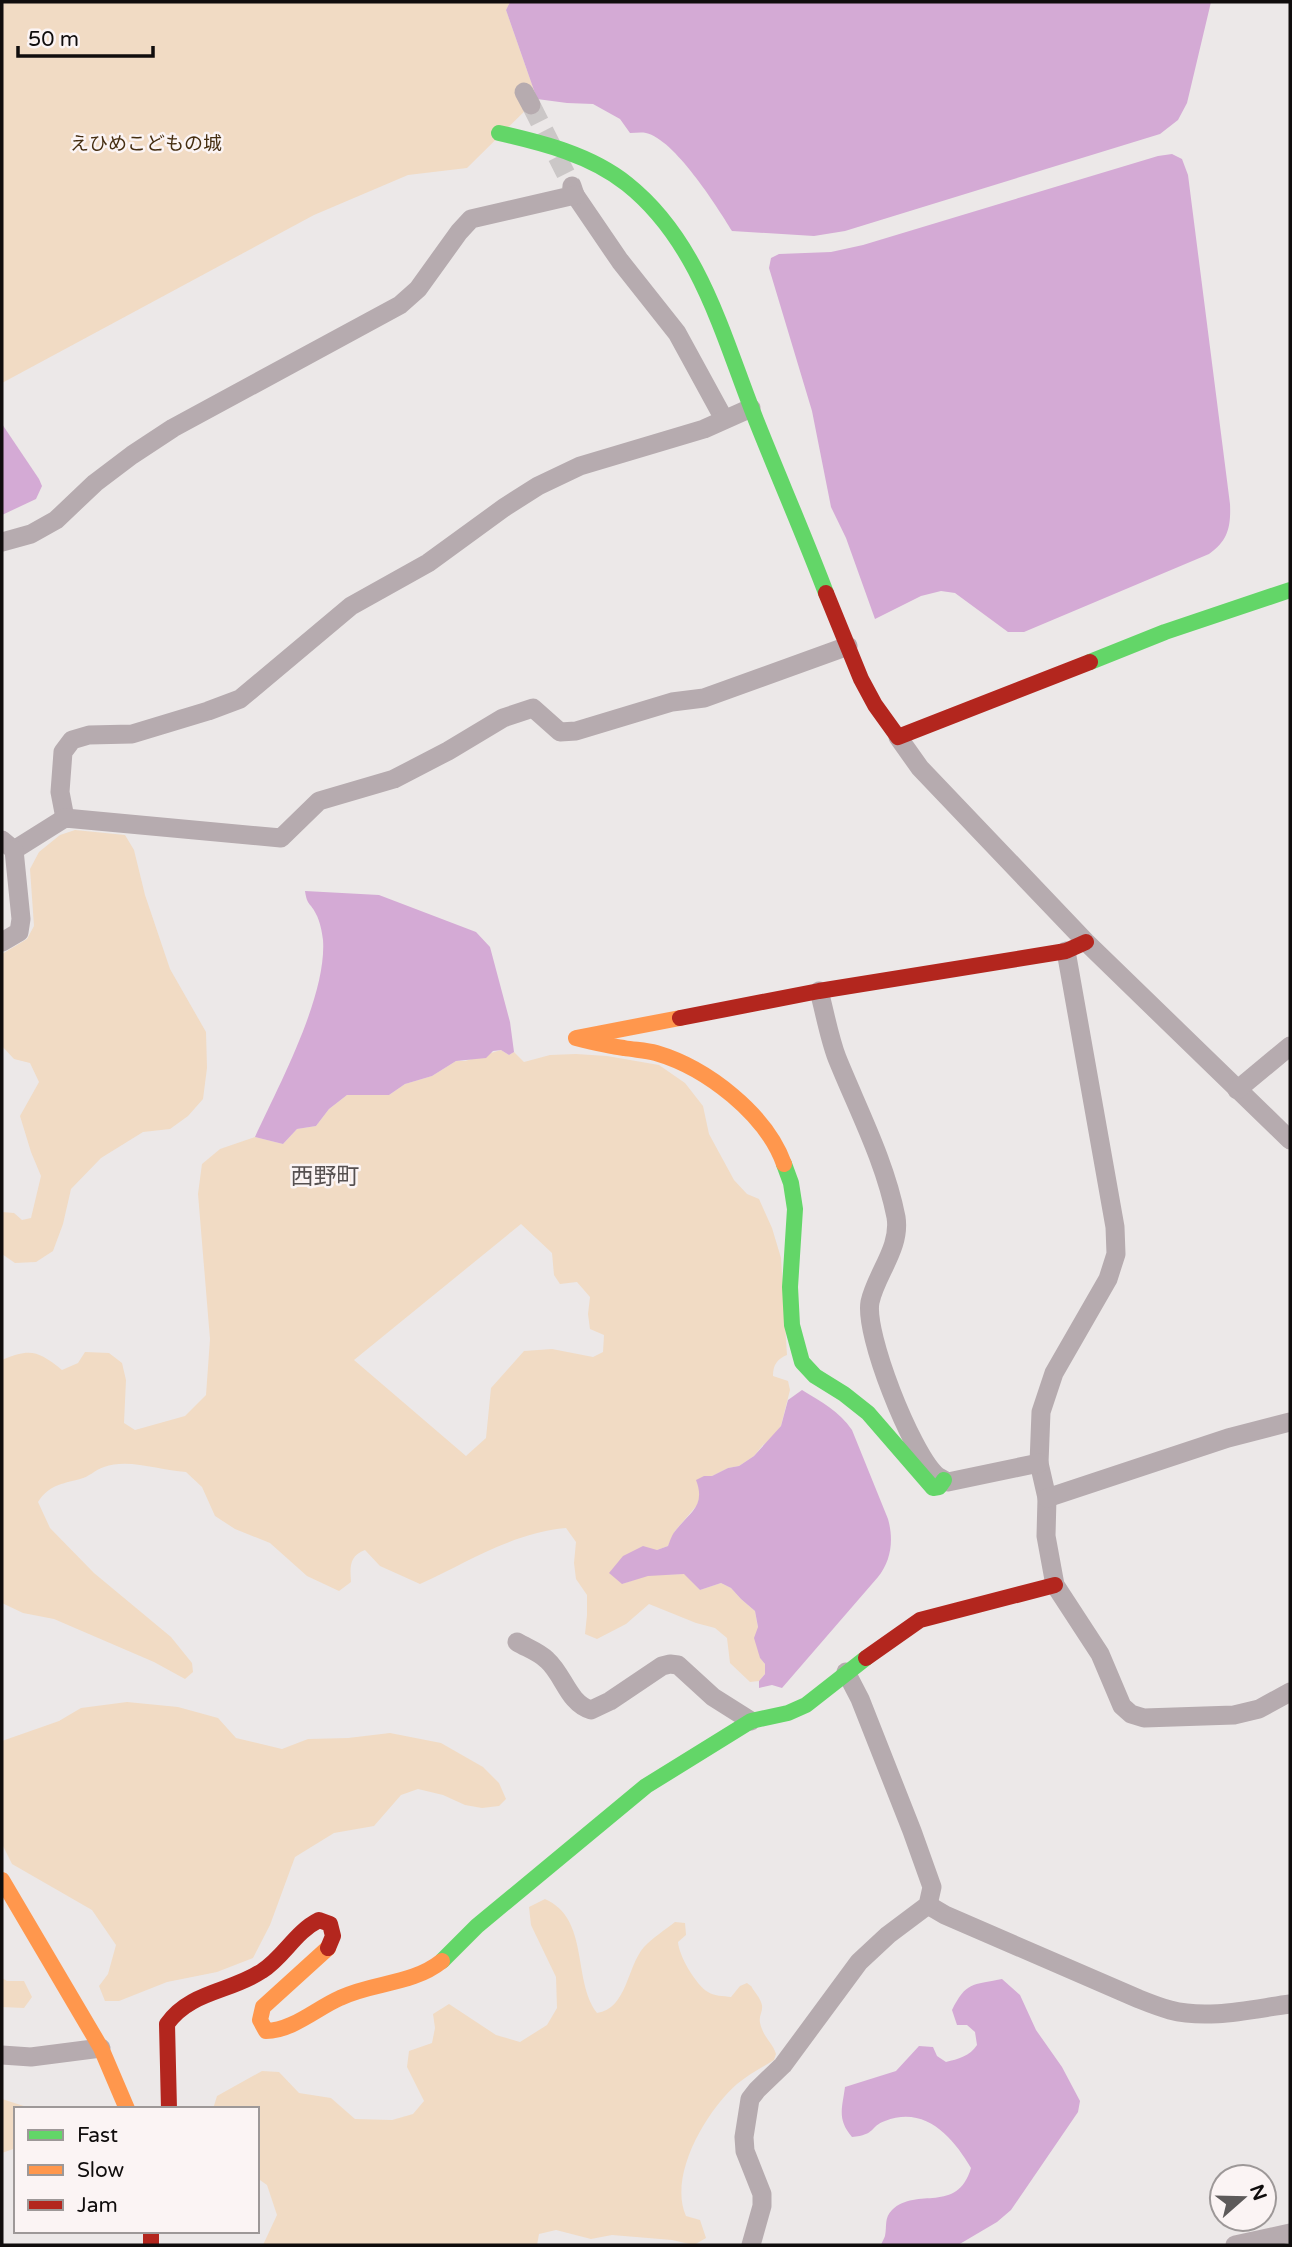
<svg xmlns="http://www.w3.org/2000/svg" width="1292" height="2247" viewBox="0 0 1292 2247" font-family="'Varela Round','Noto Sans JP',sans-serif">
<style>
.green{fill:#f1dbc4;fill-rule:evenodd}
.water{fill:#d4aad5}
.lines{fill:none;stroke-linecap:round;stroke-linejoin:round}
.street-tunnel{stroke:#cbc7c7;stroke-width:19;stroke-dasharray:19 10;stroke-linecap:butt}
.street{stroke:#b6abaf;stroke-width:19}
.fast{stroke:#63d668;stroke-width:16}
.slow{stroke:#ff974d;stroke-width:16}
.jam{stroke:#b3261e;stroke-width:16}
.labels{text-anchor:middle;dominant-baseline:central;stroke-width:5;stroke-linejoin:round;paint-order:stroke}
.park-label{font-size:19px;fill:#452e11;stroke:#fbf4f4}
.quarter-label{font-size:23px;fill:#565050;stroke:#fbf4f4}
</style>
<rect width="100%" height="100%" fill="#ece8e8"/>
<!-- green -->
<g class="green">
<path d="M2,2h508l-4,8 31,89 -70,69 -59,7 -94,40 -312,168z"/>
<path d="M75,830l50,5 9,15 11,45 25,74 36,63 1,36 -4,31 -15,17 -18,13 -27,3 -42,26 -30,31 -8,35 -10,27 -17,11 -21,1 -13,-9v-42l12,1 8,7 9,-2 10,-42 -10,-24 -11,-36 19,-34 -9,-19 -16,-4 -12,-13v-92l25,-15 7,-13 -4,-57 9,-17 21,-17z"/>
<path d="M501,1050l8,5 5,-3 10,10 26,-7 26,-1 31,2 52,9 26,18 18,23 6,28 25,46 13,14 12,5 13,29 9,30 6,97c-10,4 -14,10 -14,21l15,5 2,9 -9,36 -9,12 -9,7 -9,11 -15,10 -11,2 -16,8h-8l-6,28 -23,27 -7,15 -11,4 -35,34 26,-9 37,-1 15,16 21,-7 10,5 10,11 14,12 3,17 2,30 5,6v10l-6,7 -9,1 -20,-19 -3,-25 -12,-10 -19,-5 -47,-19 -23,20 -29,15 -12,-5 2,-19v-20l-11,-16 -2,-16 2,-21 -10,-14c-54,5 -98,34 -146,56l-40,-18 -15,-16c-16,6 -15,17 -14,32l-12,9 -32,-15 -37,-33 -35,-14 -20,-13 -13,-29 -16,-15c-25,-1 -57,-14 -82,-5 -9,3 -15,10 -24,12 -19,5 -31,6 -42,23l12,26 44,45 77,64 21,26 1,9 -8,7 -31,-17 -100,-43 -31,-6 -21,-10v-243c29,-12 36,-9 60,10l16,-7 7,-11 24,1 13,10 4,17 -2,43 11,7 50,-14 21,-21 4,-56 -12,-145 4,-30 18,-15 35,-12 28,7 14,-15 19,-3 13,-17 18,-14h42l16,-11 27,-8 24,-15h9zM521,1224l31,29 2,22 6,9 17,-2 13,15 -2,17 2,15 14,6 -1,17 -10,5 -41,-8 -28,2 -33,37 -5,50 -20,18 -112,-96z"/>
<path d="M127,1702l51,5 40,11 18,20 46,11 26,-10 40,-1 42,-5 51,10 42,24 16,16 7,16 -7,7 -17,2 -17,-3 -22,-10 -25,-6 -17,6 -27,31 -40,7 -39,24 -25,68 -17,33 -36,14 -50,10 -48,19h-14l-6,-15 9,-12 8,-29 -24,-35 -80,-46 -10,-20v-103l57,-20 22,-13z"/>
<path d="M545,1899c45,20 27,81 52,114 30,-4 30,-47 47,-66 8,-9 21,-17 31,-25l10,1 1,12 -8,7c1,14 18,43 30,50 5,4 16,4 23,5l9,-11 7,-3c9,7 1,0 8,9 16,21 -1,19 7,37 3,9 11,15 14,25l-2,6c-13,8 -26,15 -37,24 -31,27 -69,92 -51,132l14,4 6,18 -12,7 -22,-5 -60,-5 -21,4 -35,-9 -17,4 -2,11h-274l14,-30 -10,-30 -10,-7v-69h-44l4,-13 45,-25 17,1 20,21 32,5 24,21 37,1 21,-6 11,-13 -17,-34 2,-16 23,-8 3,-15 -2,-14 16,-10 47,31 24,7 27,-17 10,-17 -1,-31 -25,-52 -2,-18z"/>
<path d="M2,1978l5,3h17l8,16 -8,11 -22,-1z"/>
<path d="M2,2099l31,10h-17v39l-14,5z"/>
</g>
<!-- water -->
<g class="water">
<path d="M510,2h701l-24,101 -9,17 -18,14 -315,97 -31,5 -82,-5c-15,-25 -58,-92 -86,-98 -5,-1 -11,0 -16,0l-10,-14 -27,-15 -26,-1 -30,-4 -31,-89z"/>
<path d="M1172,154l10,5 6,16 42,329c1,23 -2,37 -21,50l-185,78h-16l-53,-39 -14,-2 -20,5 -46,23 -29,-81 -15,-31 -19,-96 -43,-143 2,-10 8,-4 52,-2 32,-7 295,-89z"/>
<path d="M2,424l37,55 3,7 -6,13 -34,16z"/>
<path d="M305,891l74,4 97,37 14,15 20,75 4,30 -5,3 -8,-5 -8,1 -7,7 -30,3 -24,15 -27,8 -16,11h-42l-18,14 -13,17 -19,3 -14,15 -28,-7c24,-52 72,-141 68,-197 -1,-8 -3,-19 -7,-26 -5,-11 -9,-8 -11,-23z"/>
<path d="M802,1390c20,12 37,21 50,40l36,89c6,21 3,42 -10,58l-96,111 -10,-3 -13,3v-7l6,-7v-10l-5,-6 -6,-20 4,-11 -3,-16 -14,-12 -10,-11 -10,-5 -21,7 -16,-16 -36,2 -26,8 -13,-11 14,-17 20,-10 14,4 11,-4c2,-5 4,-12 8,-16 14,-18 30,-24 20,-50l8,-4h8l16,-8 11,-2 15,-10 27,-30 7,-26z"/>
<path d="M1002,1979l18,16 16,35 26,37 18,34 -2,11 -67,98 -14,12 -39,23h-77c1,-3 3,-6 4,-9 2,-10 -1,-18 7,-26 25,-24 65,5 79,-42 -18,-31 -46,-63 -86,-47 -15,5 -9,14 -33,16 -15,-18 -10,-28 -7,-50l51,-16 23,-25 14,1 4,9 9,6c12,-3 24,-6 31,-17l-2,-13 -8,-7h-10l-5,-15c14,-28 20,-25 50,-31z"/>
</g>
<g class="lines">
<!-- street-tunnel -->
<path class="street-tunnel" d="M531,105l41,81"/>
<!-- street -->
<g class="street">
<path d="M524,92l7,13"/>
<path d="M572,186l3,9 45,66 57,72 47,86"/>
<path d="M2,542l29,-8 25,-14 39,-37 37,-28 41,-27 227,-123 18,-16 41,-57 12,-13 104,-24"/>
<path d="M898,737l22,31 166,174 204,198"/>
<path d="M65,818l-5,-26 3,-40 9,-12 17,-5 43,-1 76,-23 32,-12 111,-93 77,-43 77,-56 33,-21 42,-20 124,-37 47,-21"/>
<path d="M2,840l12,10 51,-32 216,20 38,-37 75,-22 54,-28 55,-33 30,-10 27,24 16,-1 96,-29 32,-4 144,-52"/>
<path d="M2,942l17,-10 2,-13 -7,-69"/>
<path d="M1066,951l49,276 1,27 -8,25 -54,94 -13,39 -2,51 8,35 -1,38 9,49 45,69 22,52 9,8 13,4 90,-3 25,-6 31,-17"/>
<path d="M819,991c6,22 10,46 18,67 21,52 48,103 59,159 5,31 -20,57 -26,85 -6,32 41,149 65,172 3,3 9,6 13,8l91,-19"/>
<path d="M1237,1090l53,-44"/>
<path d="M1047,1498l181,-60 62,-16"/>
<path d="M517,1642c10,6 22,10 30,18 17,15 21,43 44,50l19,-9 52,-35 8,-2 8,1 35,32 38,24"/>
<path d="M928,1905l17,10 194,84c10,4 20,8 31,11 38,10 82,-1 120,-6"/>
<path d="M2,2055l29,2 70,-9"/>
<path d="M751,2245l11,-39v-12l-17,-43 -1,-14 6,-38 7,-9 26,-25 76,-103 29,-27 40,-30 4,-18 -20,-56 -52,-132 -14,-27"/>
<path d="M1235,2245l55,-12"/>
</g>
<!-- fast -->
<g class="fast">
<path d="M499,133c44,10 92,22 128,51 73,58 96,153 129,236 23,58 48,115 70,173"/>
<path d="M1090,662l75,-30 125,-42"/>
<path d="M784,1164l7,19 4,26 -5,78 2,38 10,37 13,14 29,18 24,19 65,75 6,-1 5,-7"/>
<path d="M442,1961l35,-35 169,-140 105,-65 37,-8 18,-8 60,-47"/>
</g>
<!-- slow -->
<g class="slow">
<path d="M680,1018l-104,20c16,4 32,8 48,10 11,2 22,2 32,5 51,15 110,61 128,111"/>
<path d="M2,1880l99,168 26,61"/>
<path d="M328,1948l-65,59 -3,13 6,11c26,0 51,-23 74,-33 33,-16 72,-13 102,-37"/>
</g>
<!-- jam -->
<g class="jam">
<path d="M826,593l35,86 14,26 23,32 192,-75"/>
<path d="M680,1018l139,-27 247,-40 20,-9"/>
<path d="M866,1658l54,-38 135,-35"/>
<path d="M169,2109l-2,-85c23,-33 64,-32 95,-53 22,-14 33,-39 57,-51l11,4 3,12 -5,12"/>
<path d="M151,2231v14"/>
</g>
</g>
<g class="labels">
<!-- park labels -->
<g class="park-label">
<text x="146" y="144">えひめこどもの城</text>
</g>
<!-- quarter labels -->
<g class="quarter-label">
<text x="325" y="1177">西野町</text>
</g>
</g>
<!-- border -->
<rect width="1292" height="2247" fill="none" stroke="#100d0d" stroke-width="7"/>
<!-- legend -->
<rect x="14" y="2107" width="245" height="126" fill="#fbf4f4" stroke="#9d9898" stroke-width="2"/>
<rect x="28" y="2130" width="35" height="10" fill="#63d668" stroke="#9d9898" stroke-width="2"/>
<text x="77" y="2142" font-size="21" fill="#100d0d">Fast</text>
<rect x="28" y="2165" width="35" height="10" fill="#ff974d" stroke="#9d9898" stroke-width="2"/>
<text x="77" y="2177" font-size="21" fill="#100d0d">Slow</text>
<rect x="28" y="2200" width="35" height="10" fill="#b3261e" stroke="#9d9898" stroke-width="2"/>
<text x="77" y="2212" font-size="21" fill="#100d0d">Jam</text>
<!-- north arrow -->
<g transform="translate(1243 2198) rotate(70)"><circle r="33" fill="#fbf4f4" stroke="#9d9898" stroke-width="2"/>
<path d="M0-5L12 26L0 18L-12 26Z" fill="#5d5a5a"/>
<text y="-10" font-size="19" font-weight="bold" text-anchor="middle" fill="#100d0d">N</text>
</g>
<!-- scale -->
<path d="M18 46v10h135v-10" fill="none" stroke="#100d0d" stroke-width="3.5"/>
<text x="28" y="46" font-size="21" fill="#100d0d" stroke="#fbf4f4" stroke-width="5" paint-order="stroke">50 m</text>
</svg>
